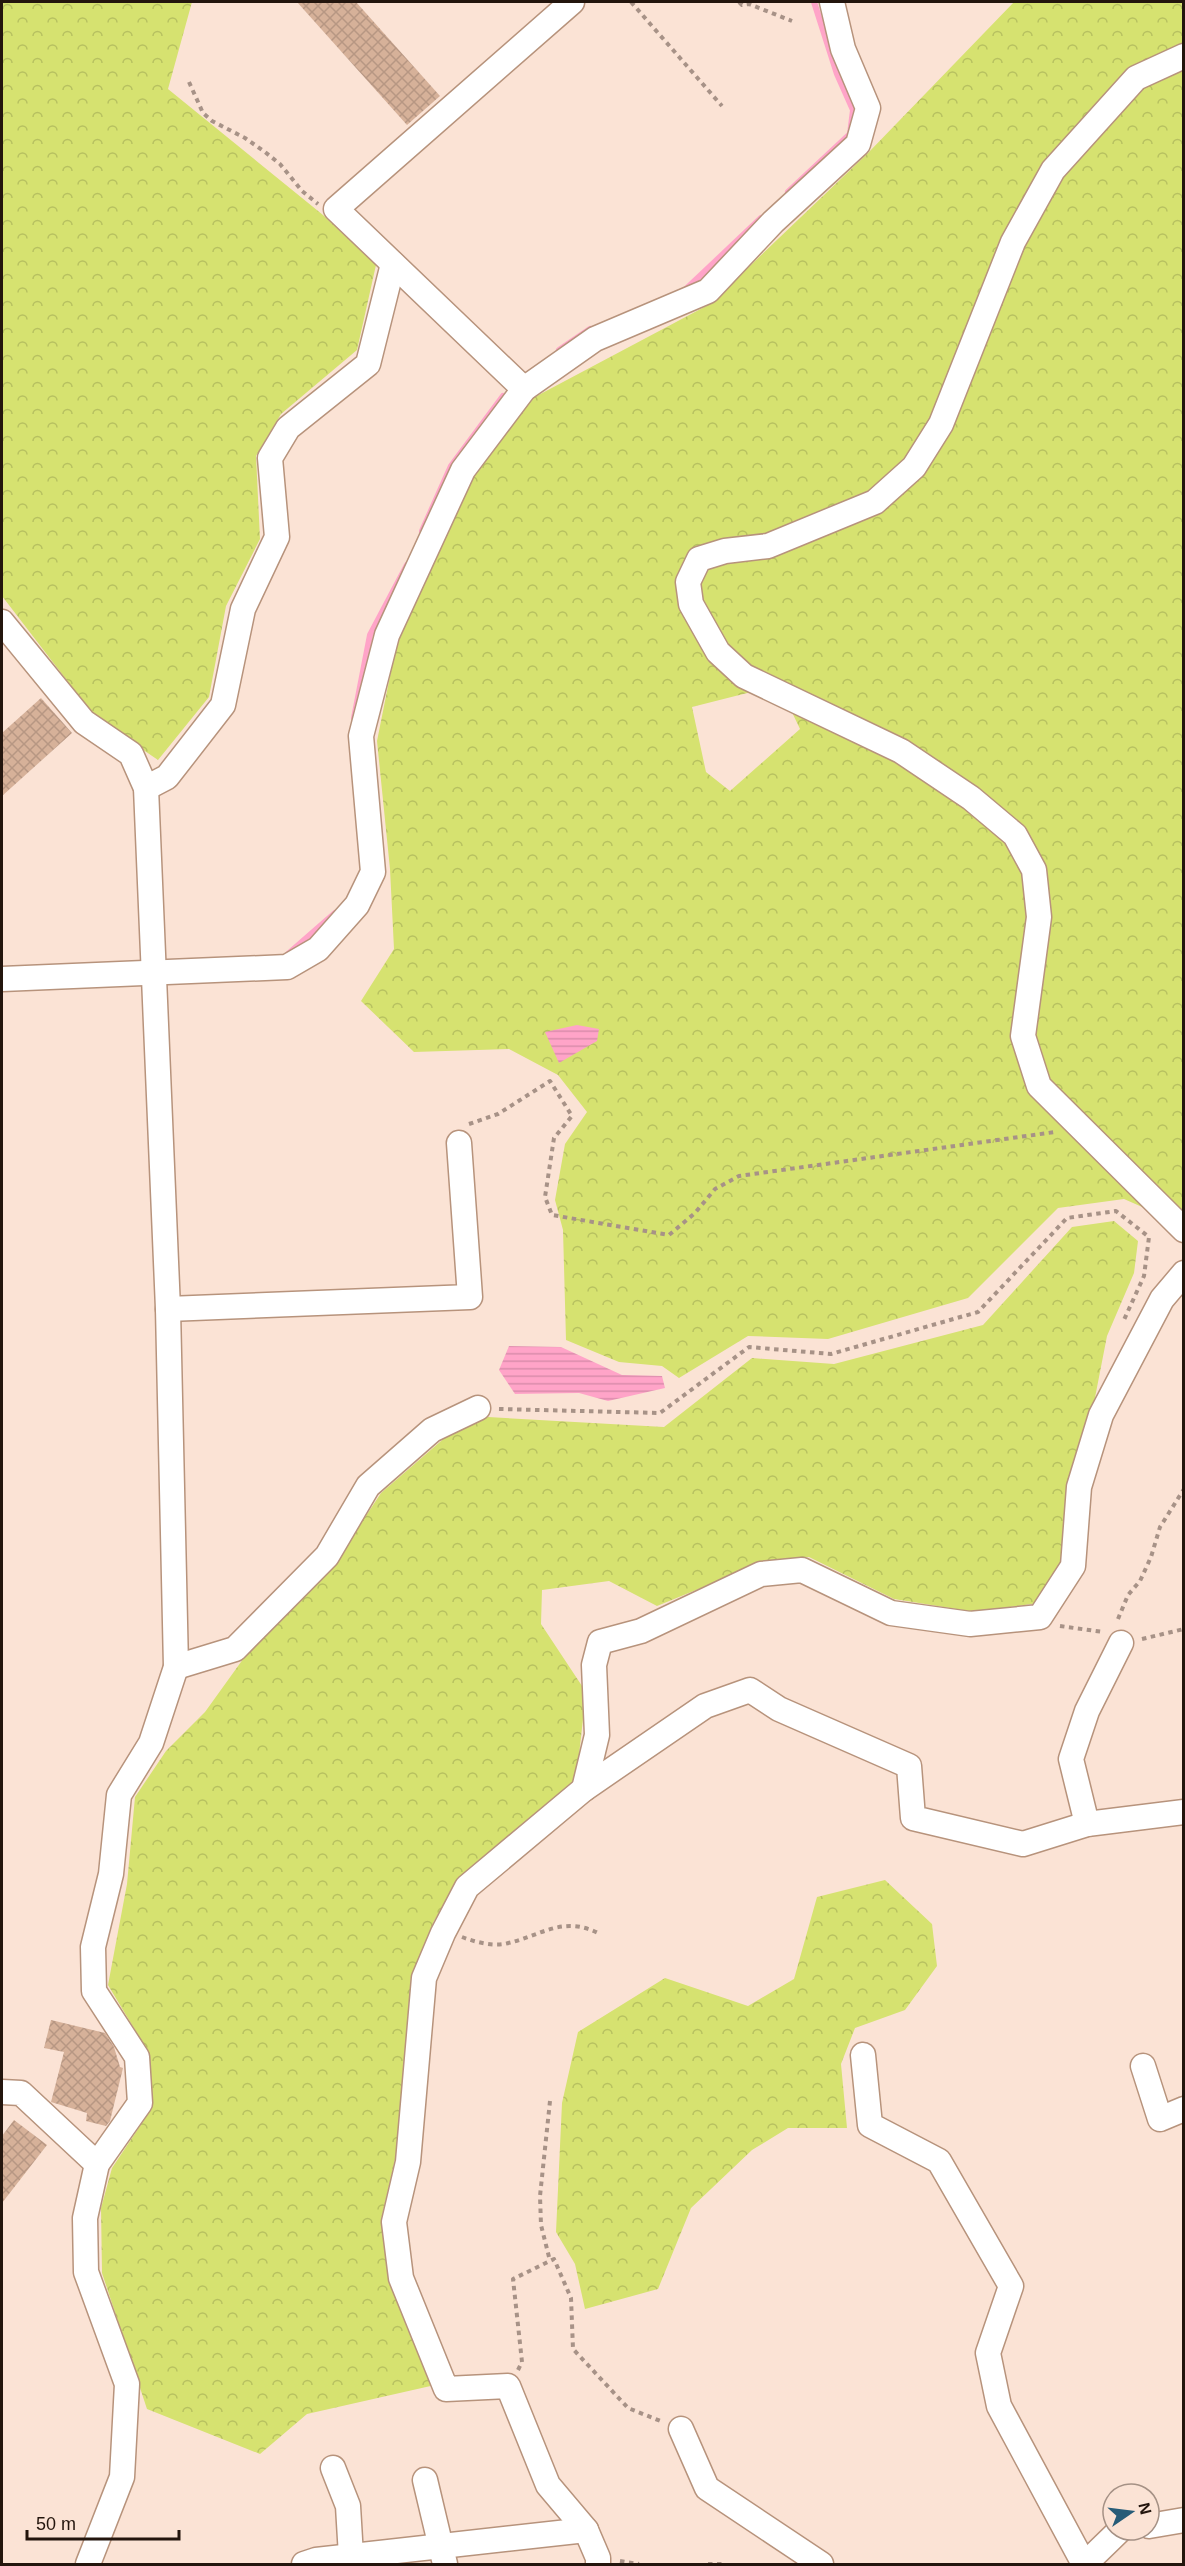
<svg xmlns="http://www.w3.org/2000/svg" width="1185" height="2566" viewBox="0 0 1185 2566" font-family="Helvetica,sans-serif">
<style>
.forest{fill:url(#forest-crowns);fill-rule:evenodd}
.water{fill:url(#water-rules)}
.lines{fill:none;stroke-linecap:round;stroke-linejoin:round}
.stream{stroke:#ffa4c8;stroke-width:6}
.building{fill:url(#building-cross-hatch)}
.minor-casing{stroke:#b7937c;stroke-width:27}
.path{stroke:#a79287;stroke-width:4;stroke-dasharray:4.5 4.5;stroke-linecap:butt}
.minor{stroke:#fff;stroke-width:24}
</style>
<defs>
<pattern id="forest-crowns" width="20" height="18" patternUnits="userSpaceOnUse" patternTransform="scale(1.5)"><rect width="20" height="18" fill="#d6e270"/><path d="M2 6a3 3 0 1 1 6 0M12 15a3 3 0 1 1 6 0" fill="none" stroke="#b7c160"/></pattern>
<pattern id="water-rules" width="6" height="5" patternUnits="userSpaceOnUse" patternTransform="scale(1.5)"><rect width="6" height="5" fill="#ffa4c8"/><path d="M0 2.5h6" fill="none" stroke="#da8cab"/></pattern>
<pattern id="building-cross-hatch" width="8" height="8" patternUnits="userSpaceOnUse" patternTransform="scale(1.5)"><rect width="8" height="8" fill="#d6b199"/><path d="M0 0l8 8M0 8l8-8" fill="none" stroke="#b79783"/></pattern>
</defs>
<rect width="100%" height="100%" fill="#fbe3d5"/>
<!-- forest -->
<g class="forest">
<path d="M2,2h190l-24,87 155,126 53,50 -19,85 -76,64 -25,42 4,83 -34,67 -17,91 -51,63 -63,-43 -93,-121z"/>
<path d="M1014,2h169v1223l-59,-26 -66,9 -90,90 -140,41 -80,-3 -69,42 -17,-12 -43,-4 -53,-22 -3,-110 -8,-30 10,-56 22,-32 -29,-37 -49,-26 -95,3 -53,-51 33,-52 -4,-80 -13,-128 20,-100 75,-163 59,-79 179,-95 158,-151zM779,685l21,44 -70,62 -24,-19 -14,-65z"/>
<path d="M1114,1221l24,20 -4,32 -27,63 -44,226 -25,41 -63,9 -81,-13 -85,-42 -47,6 -105,43 -48,-25 -67,9 -1,34 45,68 -10,90 -117,98 -25,41 -23,56 -14,174 -16,69 10,61 44,104 -128,29 -47,40 -113,-45 -45,-136 -1,-65 11,-40 40,-60 -5,-58 -39,-65 19,-101 8,-87 31,-46 39,-39 41,-57 88,-91 47,-71 67,-58 40,-18 176,10 88,-69 82,6 149,-39 89,-98z"/>
<path d="M885,1880l47,44 5,42 -32,44 -50,18 -14,36 6,64h-59l-36,22 -61,58 -33,81 -73,20 -10,-45 -19,-32 6,-129 16,-71 87,-54 83,28 46,-27 23,-82z"/>
</g>
<!-- water -->
<g class="water">
<path d="M577,1025l22,4 -2,12 -38,22 -14,-31z"/>
<path d="M509,1346l52,1 61,28 40,1 3,12 -57,13 -29,-8 -64,1 -16,-24z"/>
</g>
<g class="lines">
<!-- stream -->
<g class="stream">
<path d="M788,192l62,-58 3,-24 -16,-36 -23,-72"/>
<path d="M685,290l76,-72"/>
<path d="M559,350l31,-21"/>
<path d="M422,531l29,-65 52,-70"/>
<path d="M354,718l16,-83 37,-70"/>
<path d="M288,954l47,-41"/>
</g>
</g>
<!-- building -->
<g class="building">
<path d="M297,2h59l84,94 -33,29z"/>
<path d="M41,698l31,35 -70,63v-63z"/>
<path d="M51,2020l54,13 9,14 6,20 3,1 -13,53 -4,5 -20,-5 1,-8 -36,-11 13,-50 -20,-4z"/>
<path d="M14,2120l33,25 -45,58v-67z"/>
</g>
<g class="lines">
<!-- minor casing -->
<g class="minor-casing">
<g id="minor">
<path d="M1184,56l-48,22 -83,92 -40,72 -72,182 -27,43 -39,35 -107,44 -43,5 -26,8 -11,23 3,22 27,48 26,24 157,75 70,47 44,37 19,35 5,47 -16,119 16,50 145,144"/>
<path d="M524,389l-188,-180 236,-207"/>
<path d="M2,622l82,100 47,32 15,34 22,521 8,358 -25,76 -32,52 -8,79 -18,73 1,44 43,66 3,46 -43,61 -12,54 1,54 41,112 -5,93 -34,87"/>
<path d="M146,788l21,-11 56,-72 20,-96 34,-72 -7,-79 18,-30 80,-64 25,-100"/>
<path d="M2,979l285,-12 31,-18 39,-44 16,-33 -12,-136 26,-101 76,-165 61,-81 71,-50 113,-48 65,-69 85,-78 10,-36 -25,-59 -11,-47"/>
<path d="M168,1309l302,-12 -11,-154"/>
<path d="M176,1667l59,-18 92,-93 41,-70 64,-56 46,-22"/>
<path d="M584,1789l13,-54 -3,-70 6,-23 41,-11 120,-57 41,-4 89,43 79,11 70,-7 33,-51 6,-79 22,-72 61,-116 22,-26"/>
<path d="M1087,1824l-16,-65 16,-48 34,-68"/>
<path d="M863,2055l7,70 69,36 72,125 -23,67 11,53 85,158"/>
<path d="M1143,2066l17,53 24,-10"/>
<path d="M2,2092l19,1 76,71"/>
<path d="M681,2429l26,59 114,76"/>
<path d="M333,2468l15,38 3,50"/>
<path d="M425,2480l20,84"/>
<path d="M1149,2526l35,-6"/>
<path d="M304,2564l12,-4 270,-30"/>
<path d="M598,2564v-6l-12,-28 -38,-45 -40,-99 -62,3 -45,-111 -7,-56 14,-60 16,-184 19,-45 24,-46 117,-98 121,-83 45,-16 29,19 130,57 4,52 110,26 64,-20 97,-12"/>
<path d="M1085,2564l35,-34"/>
</g>
</g>
<!-- path -->
<g class="path">
<path d="M631,2l91,104"/>
<path d="M739,2l3,3 7,-1 43,17"/>
<path d="M189,82l14,31 9,8 33,17 20,14 15,12 22,27 16,13"/>
<path d="M469,1124l29,-10 52,-33 22,35 -18,22 -9,59 7,18 117,20 26,-22 20,-24 24,-13 316,-44"/>
<path d="M499,1409l161,4 89,-66 82,7 147,-42 89,-94 49,-7 33,26 -5,39 -21,46"/>
<path d="M1118,1619l10,-24 12,-14 11,-24 9,-30 24,-38"/>
<path d="M1060,1626l43,6"/>
<path d="M1142,1639l42,-10"/>
<path d="M462,1937c13,5 29,9 42,7 36,-7 58,-30 96,-10"/>
<path d="M550,2101l-10,95 1,29 9,36"/>
<path d="M518,2370l4,-8 -9,-83 41,-20 17,39 2,51 55,59 35,14"/>
<path d="M620,2561l19,3"/>
<path d="M708,2564h16"/>
</g>
<!-- minor -->
<use href="#minor" class="minor"/>
</g>
<!-- border -->
<rect width="1185" height="2566" fill="none" stroke="#23150d" stroke-width="6"/>
<!-- north arrow -->
<g transform="translate(1131 2512) rotate(76)"><circle r="28" fill="#fbe3d5" stroke="#a59185" stroke-width="1.5"/>
<path d="M0-4.5L10 22L0 15L-10 22Z" fill="#275c78"/>
<text y="-9" font-size="16" font-weight="bold" text-anchor="middle" fill="#23150d">N</text>
</g>
<!-- scale -->
<path d="M27 2530v9h152v-9" fill="none" stroke="#23150d" stroke-width="3"/>
<text x="36" y="2530" font-size="18" fill="#23150d" stroke="#fbe3d5" stroke-width="4.5" paint-order="stroke">50 m</text>
</svg>
